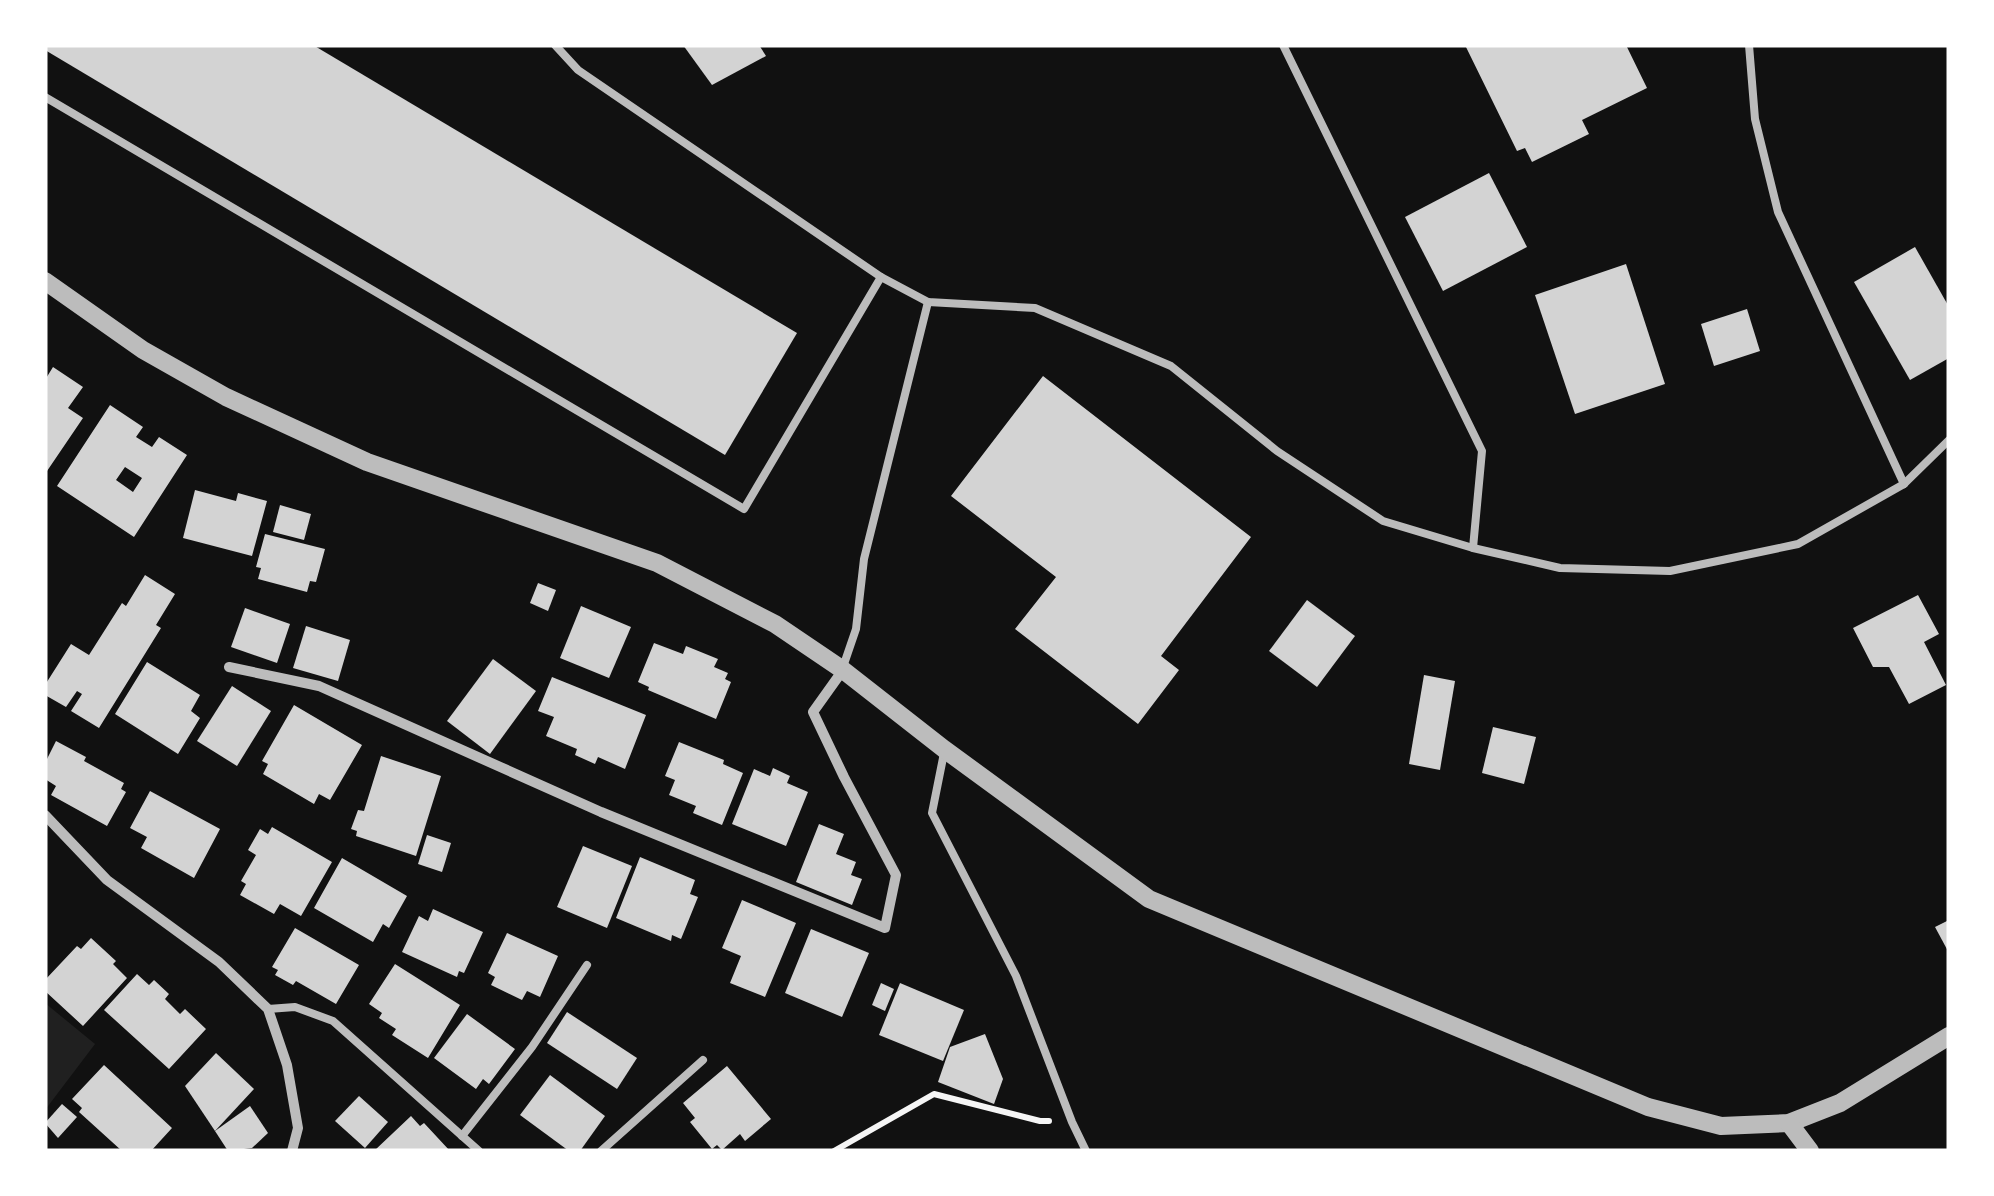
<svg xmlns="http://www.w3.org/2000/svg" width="1994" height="1196" viewBox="0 0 1994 1196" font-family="'Varela Round',sans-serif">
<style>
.green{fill:#202020}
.building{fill:#d3d3d3;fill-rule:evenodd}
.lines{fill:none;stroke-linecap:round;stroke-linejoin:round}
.path{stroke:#f5f5f5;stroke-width:6}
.service{stroke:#bcbcbc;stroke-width:8}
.minor{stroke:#bcbcbc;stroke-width:10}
.tertiary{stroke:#bcbcbc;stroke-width:18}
</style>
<rect width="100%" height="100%" fill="#111"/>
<!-- green -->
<path class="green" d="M45,1003l50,41 -50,66z"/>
<!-- building -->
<g class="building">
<path d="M45,45h268l484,288 -72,122 -680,-405z"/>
<path d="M683,45h76l7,11 -54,29z"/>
<path d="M1465,45h161l21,43 -65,32 7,14 -57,28 -7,-14 -8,3z"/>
<path d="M1489,173l38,74 -84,44 -38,-74z"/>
<path d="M1915,247l34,60v51l-39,22 -56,-98z"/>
<path d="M1626,264l39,120 -90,30 -40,-119z"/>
<path d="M1747,309l13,42 -46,15 -13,-42z"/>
<path d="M53,367l30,20 -15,21 15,10 -38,56v-94z"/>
<path d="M1043,376l208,161 -90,119 18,14 -41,54 -123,-95 41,-52 -105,-81z"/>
<path d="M110,405l33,22 -7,10 16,10 7,-10 28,18 -53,82 -77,-51zM125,467l17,11 -9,14 -17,-12z"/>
<path d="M195,490l41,11 2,-8 29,8 -15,55 -69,-18z"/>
<path d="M280,505l31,9 -7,26 -31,-8z"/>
<path d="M265,534l60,15 -9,33 -6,-1 -3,11 -49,-13 3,-11 -5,-1z"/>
<path d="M145,575l30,19 -19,31 5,3 -62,100 -28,-17 11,-17 -5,-3 -11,16 -21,-12v-10l26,-41 18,11 33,-52 4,3z"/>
<path d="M538,583l18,7 -8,21 -18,-8z"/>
<path d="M1918,595l21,39 -15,8 22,43 -37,19 -20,-37h-16l-20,-39z"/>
<path d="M1307,600l48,36 -38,51 -48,-36z"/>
<path d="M581,606l50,21 -22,51 -49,-20z"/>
<path d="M245,608l45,16 -13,39 -46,-16z"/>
<path d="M306,626l44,14 -12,41 -45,-13z"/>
<path d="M654,643l29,11 3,-8 32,13 -4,8 14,6 -3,6 6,3 -15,37 -68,-29 1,-3 -11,-5z"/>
<path d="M493,659l43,32 -46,63 -43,-33z"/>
<path d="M147,662l53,33 -9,16 9,7 -22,36 -63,-40z"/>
<path d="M1424,675l31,6 -15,89 -31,-6z"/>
<path d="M552,677l94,38 -21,54 -27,-12 -3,7 -20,-9 2,-6 -31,-13 8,-19 -16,-6z"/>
<path d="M232,686l39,25 -34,55 -40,-25z"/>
<path d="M294,705l68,40 -32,55 -11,-6 -5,10 -51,-30 5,-10 -6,-3z"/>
<path d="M1493,727l43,10 -12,47 -42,-11z"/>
<path d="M56,741l30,16 -2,4 40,22 -3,6 5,3 -19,34 -56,-31 5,-9 -11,-7v-16z"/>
<path d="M679,742l45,18 -1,4 20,9 -21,52 -29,-12 3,-7 -27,-11 6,-15 -10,-4z"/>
<path d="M381,756l60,20 -25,80 -60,-20 1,-5 -6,-2 7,-19 6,1z"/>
<path d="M773,768l17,8 -3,7 21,9 -22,54 -54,-22 22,-55 16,7z"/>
<path d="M150,791l70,38 -26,49 -53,-30 6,-11 -17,-9z"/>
<path d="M819,824l25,10 -8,20 20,8 -5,13 11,4 -10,26 -56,-23z"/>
<path d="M272,827l60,35 -31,54 -21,-12 -6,10 -34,-19 6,-11 -5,-3 15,-26 -8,-5 12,-21 8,5z"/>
<path d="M427,835l24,8 -9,29 -24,-8z"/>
<path d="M583,846l49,20 -25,62 -50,-21z"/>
<path d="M640,857l55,23 -5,14 8,3 -17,42 -9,-4 -1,6 -55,-23z"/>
<path d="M342,858l65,38 -18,32 -6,-4 -10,18 -59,-34z"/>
<path d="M742,900l54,23 -31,74 -35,-14 11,-27 -19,-8z"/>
<path d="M433,909l50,23 -19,41 -5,-2 -2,6 -55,-25 17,-36 9,5z"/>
<path d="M1949,920v33l-14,-26z"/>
<path d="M295,928l64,37 -23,39 -40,-23 -3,4 -18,-10 3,-5 -6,-3z"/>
<path d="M811,929l58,24 -27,64 -57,-24z"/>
<path d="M507,933l51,23 -18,41 -13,-6 -5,9 -31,-15 4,-8 -7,-4z"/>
<path d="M91,938l25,23 -3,3 14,14 -44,48 -38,-35v-11l32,-34 4,3z"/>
<path d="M395,964l65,41 -32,53 -36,-23 4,-6 -17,-11 3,-5 -13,-9z"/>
<path d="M137,974l12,11 5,-5 15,14 -4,5 15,15 5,-5 21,20 -37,40 -65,-59z"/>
<path d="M881,983l13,6 -9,22 -13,-6z"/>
<path d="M900,983l64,27 -21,51 -64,-26z"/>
<path d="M567,1012l70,46 -20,31 -70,-46z"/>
<path d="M467,1014l48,35 -26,35 -6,-5 -7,10 -42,-31z"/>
<path d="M985,1034l18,45 -9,25 -56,-22 12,-35z"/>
<path d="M216,1053l38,36 -39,42 -30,-45z"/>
<path d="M104,1065l68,63 -21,23h-29l-43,-39 3,-4 -10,-9z"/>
<path d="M727,1066l44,53 -26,22 -5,-7 -18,16 -5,-5 -5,4 -22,-27 5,-4 -12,-15z"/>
<path d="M550,1075l55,41 -25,35h-11l-49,-36z"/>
<path d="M359,1096l29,26 -23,26 -30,-27z"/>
<path d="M62,1104l15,13 -19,21 -13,-15z"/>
<path d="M250,1106l18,27 -16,15 -24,3 -13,-20z"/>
<path d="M411,1116l9,10 4,-3 26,28h-76z"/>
</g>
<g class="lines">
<!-- path -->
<path class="path" d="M834,1151l100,-57 106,27h9"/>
<!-- service -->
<g class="service">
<path d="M555,45l23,25 303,207 47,25 107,6 136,58 106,85 106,70 90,27 87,20 110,3 128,-27 106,-60 45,-44"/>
<path d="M1283,45l199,406 -9,97"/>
<path d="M1749,45l6,74 23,93 126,272"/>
<path d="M45,97l699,412 137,-232"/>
<path d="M843,667l13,-38 8,-70 64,-257"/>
<path d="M944,753l-12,60 84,163 56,146 14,29"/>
<path d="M268,1009l27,-2 38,14 146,130"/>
<path d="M462,1136l70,-89 55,-82"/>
<path d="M601,1151l102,-91"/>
</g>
<!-- minor -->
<g class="minor">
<path d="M229,667l90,19 282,126 284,116 11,-53 -52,-98 -31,-65 30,-42"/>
<path d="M45,815l62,65 112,82 49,47 19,56 11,63 -6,23"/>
</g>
<!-- tertiary -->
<g class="tertiary">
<path d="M45,281l98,69 83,47 141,65 290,101 118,61 68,46 101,79 205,150 499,208 73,19 68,-3 51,-20 109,-67"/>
<path d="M1789,1123l21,28"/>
</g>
</g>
<!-- border -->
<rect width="1994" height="1196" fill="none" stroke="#ffffff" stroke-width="95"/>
</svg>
